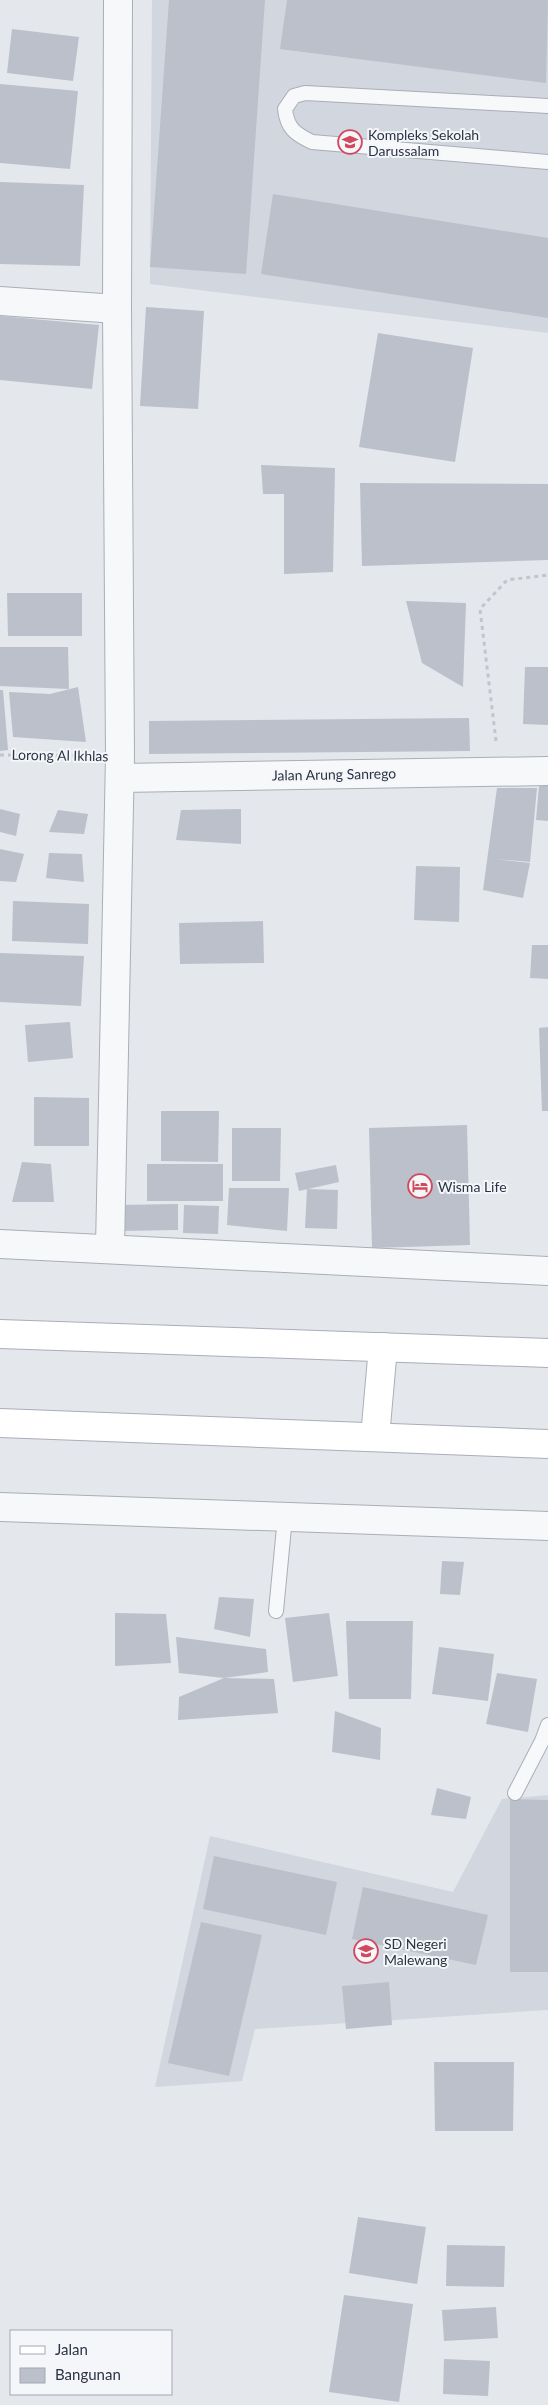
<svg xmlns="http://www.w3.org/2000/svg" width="548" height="2405" viewBox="0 0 548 2405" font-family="Lato,sans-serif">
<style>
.built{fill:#d2d6de}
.building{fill:#bbc0ca}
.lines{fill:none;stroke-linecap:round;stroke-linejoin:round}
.service-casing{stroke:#a9aeb7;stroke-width:16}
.minor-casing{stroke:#a9aeb7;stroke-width:30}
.secondary-casing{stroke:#a9aeb7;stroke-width:30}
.path{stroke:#c2c5cb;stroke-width:3;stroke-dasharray:4 4;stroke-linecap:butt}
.service{stroke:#f7f8fa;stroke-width:14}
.minor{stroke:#f7f8fa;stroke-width:28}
.secondary{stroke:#fff;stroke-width:28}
.labels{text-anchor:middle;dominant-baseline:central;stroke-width:4;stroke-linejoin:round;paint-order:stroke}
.poi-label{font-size:14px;fill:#2b3445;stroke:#f4f6f9;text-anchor:start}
.street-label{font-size:14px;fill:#2b3445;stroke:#f4f6f9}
</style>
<rect width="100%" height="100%" fill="#e4e7ec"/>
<!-- built -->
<g class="built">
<path d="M152,0h396v333l-398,-49z"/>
<path d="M548,1795v215l-293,19 -13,52 -87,6 55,-251 243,56 49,-93z"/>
</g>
<!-- building -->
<g class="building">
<path d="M169,0h96l-19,274 -96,-7z"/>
<path d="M287,0h261l-2,83 -266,-34z"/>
<path d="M12,29l67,8 -6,44 -66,-8z"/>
<path d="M0,84l78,7 -8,78 -70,-6z"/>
<path d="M0,182l84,3 -4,81 -80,-2z"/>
<path d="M273,194l275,44v80l-287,-44z"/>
<path d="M146,307l58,4 -6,98 -58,-3z"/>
<path d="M0,316l99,9 -7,64 -92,-9z"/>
<path d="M378,333l95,15 -18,114 -96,-15z"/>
<path d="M261,465l74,3 -2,104 -49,2v-80h-21z"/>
<path d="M360,483l188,1v76l-186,6z"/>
<path d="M7,593h75v43h-74z"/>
<path d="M406,601l60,2 -3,84 -41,-24z"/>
<path d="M0,647h68l1,42 -69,-3z"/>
<path d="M525,667h23v58l-25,-1z"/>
<path d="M78,687l8,55 -73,-5 -4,-45 41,2z"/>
<path d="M0,690h3l5,60 -8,1z"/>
<path d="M469,718l1,33 -321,3v-33z"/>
<path d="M539,786h9v35l-12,-1z"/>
<path d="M497,788h40l-7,74 -35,-3 35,4 -7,35 -40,-8z"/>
<path d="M0,809l20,5 -4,22 -16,-4z"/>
<path d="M241,809v35l-65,-4 5,-30z"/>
<path d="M58,810l30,4 -4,20 -35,-2z"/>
<path d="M0,849l24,5 -8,28 -16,-1z"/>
<path d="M49,853l33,1 2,28 -38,-4z"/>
<path d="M416,866l44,1 -1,55 -45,-2z"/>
<path d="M13,901l76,3 -1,40 -76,-3z"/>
<path d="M263,921l1,42 -84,1 -1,-41z"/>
<path d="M532,945h16v34l-18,-1z"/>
<path d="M0,953l84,3 -3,50 -81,-4z"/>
<path d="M70,1022l3,36 -45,4 -3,-37z"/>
<path d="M548,1027v84h-6l-3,-83z"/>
<path d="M34,1097l55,1v48h-55z"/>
<path d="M161,1111h58l-1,51 -57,-1z"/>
<path d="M467,1125l3,120 -98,3 -3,-120z"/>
<path d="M232,1128h49l-1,53h-48z"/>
<path d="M22,1162l29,2 3,38h-42z"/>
<rect x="147" y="1164" width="76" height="37"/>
<path d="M336,1165l3,17 -40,9 -4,-18z"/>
<path d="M229,1188h60l-2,43 -60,-6z"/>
<path d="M307,1189l31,1 -1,39 -32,-1z"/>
<path d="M178,1204v26l-59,1v-26z"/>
<path d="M184,1205l35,1 -1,28 -35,-1z"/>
<path d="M442,1561l22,1 -4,33 -20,-1z"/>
<path d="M219,1597l35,2 -4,38 -36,-8z"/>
<path d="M115,1613l51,1 5,49 -56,3z"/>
<path d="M329,1613l9,63 -45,6 -8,-64z"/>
<path d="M346,1621h67l-2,78h-62z"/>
<path d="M176,1637l90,12 2,23 -44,6 -45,-5z"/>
<path d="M439,1647l55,7 -6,47 -56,-7z"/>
<path d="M497,1673l40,6 -9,53 -42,-8z"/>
<path d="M224,1678l50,1 4,34 -100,7 1,-23z"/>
<path d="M335,1711l46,17 -1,32 -48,-8z"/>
<path d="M437,1788l34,9 -5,22 -35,-4z"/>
<path d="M510,1799l38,1v172h-38z"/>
<path d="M214,1856l123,26 -11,53 -123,-26z"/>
<path d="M363,1887l125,28 -12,50 -124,-26z"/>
<path d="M201,1922l61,13 -33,141 -61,-13z"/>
<path d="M389,1982l3,43 -46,4 -4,-43z"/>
<path d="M434,2062h80l-1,69h-78z"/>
<path d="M358,2217l68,10 -9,57 -68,-11z"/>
<path d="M447,2245l58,1 -1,41 -58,-1z"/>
<path d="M344,2295l69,9 -14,98 -70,-10z"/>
<path d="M496,2307l2,31 -54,3 -2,-31z"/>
<path d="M444,2359l46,2 -2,35 -45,-2z"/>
</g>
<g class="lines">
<!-- service casing -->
<g class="service-casing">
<g id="service">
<path d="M548,106l-243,-13 -11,3 -9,13c2,19 10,25 27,33l236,20"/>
<path d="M276,1611l9,-94"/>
<path d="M515,1793l27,-52 6,-16"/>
</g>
</g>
<!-- minor casing -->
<g class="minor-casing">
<g id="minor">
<path d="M0,301l117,8"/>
<path d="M120,778l428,-7"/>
<path d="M0,1244l548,27"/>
<path d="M110,1248l10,-492 -3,-447 1,-309"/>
<path d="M0,1507l548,19"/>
</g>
</g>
<!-- secondary casing -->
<g class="secondary-casing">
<g id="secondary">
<path d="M0,1334l548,19"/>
<path d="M0,1423l548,21"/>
<path d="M375,1437l8,-90"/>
</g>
</g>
<!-- path -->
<g class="path">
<path d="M496,741l-16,-132 27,-29 41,-5"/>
<path d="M0,755l89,1"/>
</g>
<!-- service -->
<use href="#service" class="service"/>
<!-- minor -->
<use href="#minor" class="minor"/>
<!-- secondary -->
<use href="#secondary" class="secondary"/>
</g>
<!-- icons -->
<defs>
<g id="school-ring" transform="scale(1.25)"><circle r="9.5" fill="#f4f6f9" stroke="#d1495b" stroke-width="1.5"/><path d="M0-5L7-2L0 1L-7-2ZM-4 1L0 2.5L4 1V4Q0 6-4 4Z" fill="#d1495b"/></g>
<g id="hotel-ring" transform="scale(1.25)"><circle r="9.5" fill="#f4f6f9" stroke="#d1495b" stroke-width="1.5"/><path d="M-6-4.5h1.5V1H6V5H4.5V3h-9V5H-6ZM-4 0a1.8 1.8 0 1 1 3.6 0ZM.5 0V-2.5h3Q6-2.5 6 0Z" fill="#d1495b"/></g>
</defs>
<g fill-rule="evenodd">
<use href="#school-ring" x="350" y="142"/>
<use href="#hotel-ring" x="420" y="1186"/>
<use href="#school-ring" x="366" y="1951"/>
</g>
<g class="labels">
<!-- poi labels -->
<g class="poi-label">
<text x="368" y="134">Kompleks Sekolah<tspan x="368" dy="16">Darussalam</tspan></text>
<text x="438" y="1186">Wisma Life</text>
<text x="384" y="1943">SD Negeri<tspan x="384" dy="16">Malewang</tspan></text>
</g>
<!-- street labels -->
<g class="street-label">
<text transform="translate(60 755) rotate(1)">Lorong Al Ikhlas</text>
<text transform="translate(334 774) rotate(-1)">Jalan Arung Sanrego</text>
</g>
</g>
<!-- legend -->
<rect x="10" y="2330" width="162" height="65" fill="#f4f6f9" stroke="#a4a8b1"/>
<rect x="20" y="2346" width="25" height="8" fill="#ffffff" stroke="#a4a8b1"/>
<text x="55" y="2355" font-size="15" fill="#2b3445">Jalan</text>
<rect x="20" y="2368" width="25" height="15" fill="#bbc0ca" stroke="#a4a8b1"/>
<text x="55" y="2380" font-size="15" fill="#2b3445">Bangunan</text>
</svg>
